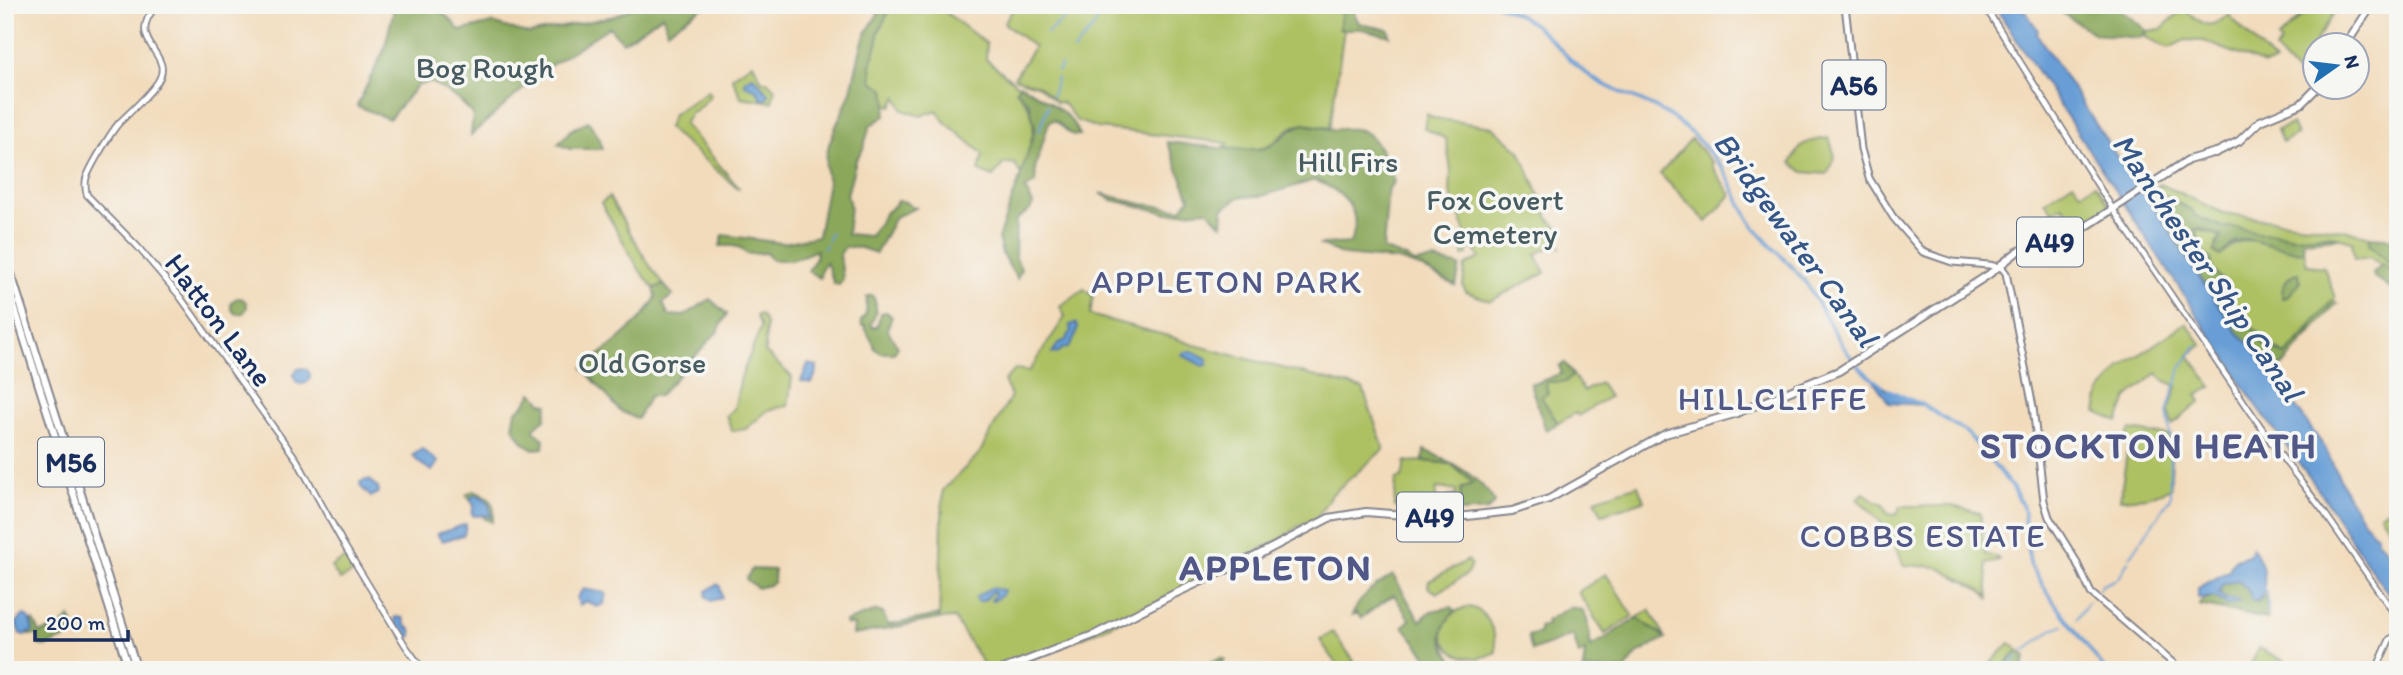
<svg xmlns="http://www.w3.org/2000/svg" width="2403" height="675" viewBox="0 0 2403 675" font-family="Itim,sans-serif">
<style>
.green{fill:#adc164;stroke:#647861;stroke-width:2;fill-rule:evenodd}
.forest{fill:#8aa75a;stroke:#526b5c;stroke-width:2}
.water{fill:#689ed5;stroke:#42669a;stroke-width:2}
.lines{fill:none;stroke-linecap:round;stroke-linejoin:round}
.stream{stroke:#689ed5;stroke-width:2}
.canal{stroke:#689ed5;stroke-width:3.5}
.secondary-casing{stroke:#86858c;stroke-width:8}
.primary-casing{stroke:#86858c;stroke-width:9}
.highway-casing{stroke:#86858c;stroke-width:10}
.secondary{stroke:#fff;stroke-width:4.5}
.primary{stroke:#fff;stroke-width:5}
.highway{stroke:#fff;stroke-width:6}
.labels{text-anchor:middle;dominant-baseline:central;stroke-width:7;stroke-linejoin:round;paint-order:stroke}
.shield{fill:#f6f6f2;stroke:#5d6b8a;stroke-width:2}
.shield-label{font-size:28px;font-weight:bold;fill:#1b2f5e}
.park-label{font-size:30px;fill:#475b60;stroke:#f6f6f2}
.street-label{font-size:30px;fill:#1b2f5e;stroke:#f6f6f2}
.water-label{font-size:32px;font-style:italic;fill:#365688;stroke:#f6f6f2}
.quarter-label{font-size:33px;letter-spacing:2px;fill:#515786;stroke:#f6f6f2}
.district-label{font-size:37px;font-weight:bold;letter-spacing:2px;fill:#515786;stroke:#f6f6f2}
</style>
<rect width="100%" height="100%" fill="#f6f6f2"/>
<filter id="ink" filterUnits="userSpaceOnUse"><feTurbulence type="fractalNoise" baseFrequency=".0143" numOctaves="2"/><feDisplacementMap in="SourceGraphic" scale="14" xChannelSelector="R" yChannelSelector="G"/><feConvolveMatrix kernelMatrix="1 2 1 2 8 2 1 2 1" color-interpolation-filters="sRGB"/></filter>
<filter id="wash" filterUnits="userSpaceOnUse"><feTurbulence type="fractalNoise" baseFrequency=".00686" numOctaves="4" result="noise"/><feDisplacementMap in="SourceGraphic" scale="28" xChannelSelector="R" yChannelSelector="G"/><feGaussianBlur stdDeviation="1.57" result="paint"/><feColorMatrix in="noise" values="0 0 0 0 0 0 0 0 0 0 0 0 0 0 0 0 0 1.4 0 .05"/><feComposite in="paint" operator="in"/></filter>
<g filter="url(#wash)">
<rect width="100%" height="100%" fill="#f2dbbb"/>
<!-- green -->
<g class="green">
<path d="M892,5h44l51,39 -1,15 33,27 -3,4c29,30 15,50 5,85l-7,-12 -11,1 -10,13 -14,-6 4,-17 -39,-33 -7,-11 -16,6 -18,-6 -6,-13 -5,9 -7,-2v-15l-13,-8 -1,-16 7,-25v-7z"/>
<path d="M1016,5h327l-3,23 4,1 -14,99c-12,-2 -28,-7 -39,0 -10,5 -15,17 -27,20 -12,4 -27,1 -40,0l4,-5 -130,-15 -21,-7 -14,-18 -7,-1 -17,-16 -25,-8 20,-31 -30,-24z"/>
<path d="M2308,5h31l-34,53 -3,13 -4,4 -23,-25 6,-7 -3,-4 23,-23z"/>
<path d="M2183,9c22,15 22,23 46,6l46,48 -10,2 -61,-24 -19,-1 -16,8 -24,-11 2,-6 14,-2z"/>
<path d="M753,63l9,18h5l8,8 -3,13 -31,-5 -9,-20z"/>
<path d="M708,91l3,4 -16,17 -3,-1 -8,13 55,64 -1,1 -70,-61 5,-14z"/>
<path d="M1427,114l6,4 60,9 27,24 29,67 14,17 -8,4 5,8 -8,-1 -16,8 9,19 -55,28 -24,-9 -3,-6 2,-20 15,-8 -7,-11 -5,2v6l-5,1 2,-26 -15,-38 1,-21 -5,-32 -22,-11z"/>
<path d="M2292,124l5,11 -15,7 -5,-12z"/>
<path d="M1829,138l6,18 -8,18 -24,-2 -12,-9c12,-23 13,-21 38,-25z"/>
<path d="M1691,139l22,24 -2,2 20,30 -24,27 -47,-48z"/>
<path d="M2073,182l8,11 14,-9 17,25 -32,22 -17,-25 -10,6 -8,-11z"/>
<path d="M2160,184l63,29 127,18 20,6 -1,7 29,28v6l-28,-21 -16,2 -2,-18 -22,-6 -37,2 -20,-4h-16l-20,-6h-14l-28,-11 -2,-5 -31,-17 -5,-7z"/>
<path d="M609,197l39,66 16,22 -10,3 -14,-17 -39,-68z"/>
<path d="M2195,229l26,7 -5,8 4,12c29,-26 30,-13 62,-9 9,1 14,6 22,3l3,15 17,2 11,31 -45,53 -4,4 -24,-14 2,-5 -12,-8 -2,-7 -22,-26v-7l-16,-19 -1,-10 -8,-6z"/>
<path d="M1084,289l9,7 -3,19 82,22 19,7 172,45 21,60 -54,47 -13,22 -20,9 -19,14c-77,36 -149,80 -229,110 -19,7 -41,19 -62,19l-33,-52 -15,1 4,-129 36,-36 32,-58 -7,-15 11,-12 14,2 36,-54 -5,-11z"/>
<path d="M760,314l6,10 -1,28 27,25 -4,29 -20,4 -22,19 -14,2 -6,-16 8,-6 7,-32 20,-50 -5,-11z"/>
<path d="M2186,323l16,22 -13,10 23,32 -15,8 4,6 -29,24 -4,-14 9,-25 -12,-5 -8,-8 -30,25 -9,24 -22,-10 4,-19 20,-25z"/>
<path d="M1565,363l19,28 16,-8 9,14 -31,19 -2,-3 -30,17 -16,-47h7l25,-10 -3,-7z"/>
<path d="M2130,430l41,6v52l-23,9 -28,2 8,-53 -2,-9z"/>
<path d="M1426,461l25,3 23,19 -13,6 -1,19 -66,-1 2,-28 6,-1 3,-16zM1437,488l19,2 -1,6h-6v8h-14z"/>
<path d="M1638,485l6,16 -42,13 -7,-15z"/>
<path d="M1864,493l11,8 8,2 5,11 8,1 5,-9h51l28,7 5,41 13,4 1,3 -13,3 3,34 -8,-8 -44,-23 -34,-2c-7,-25 -25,-50 -46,-66z"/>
<path d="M2398,503v41l-18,-30z"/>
<path d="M349,556l7,15 -16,9 -9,-13z"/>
<path d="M1468,560l3,5 -4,9 -30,19 -9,-6 1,-6z"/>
<path d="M1606,574l27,42 -28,18 -27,-42z"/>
<path d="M1466,607c20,0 31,25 30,45 -42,23 -79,-27 -30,-45z"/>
<path d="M1650,610l15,26 -28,-18z"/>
<path d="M1333,632l21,29 -13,9 -21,-30z"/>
<path d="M2010,643l16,13 -4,14h-38z"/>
<path d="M2259,648l31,16 -3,6h-39z"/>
</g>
<!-- forest -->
<g class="forest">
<path d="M395,5c30,0 46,-1 65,26l32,-8 37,11 86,-18 23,-11h68l-39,26 -4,-16 -40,27 -14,-15 -62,41 -76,67 2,-21 -14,-14 -28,-18 -13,3 -29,34 -32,-13 27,-56z"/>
<path d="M882,5h10l-14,28v7l-7,25 1,16 13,8 2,12 -2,15 -15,10 -7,23 -7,11 -9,35 3,11 -3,28 23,2 16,-24 9,-7 2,-4h6l13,7 -21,9 -19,36 -15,-5 -16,-1 -5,7 3,26 -4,5 -5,-1 -8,-22 -5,8 -1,8 -12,-7 8,-14 1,-7 -25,10h-20l-6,-7 -19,1c-7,-10 -16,-8 -27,-8l3,-11 60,8 35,-7 10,-54c-10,-33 14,-62 23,-92 5,-17 7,-35 13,-52 4,-11 14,-21 18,-33z"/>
<path d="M1343,5h12v10l4,8 30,7 1,6 -28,-7h-23z"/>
<path d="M2050,5h65l32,26 -8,7 -44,-4z"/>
<path d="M1020,84c23,15 48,25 60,51 -15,2 -15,-10 -26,-15l-5,2 -14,46 1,14 -11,7 8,15 -3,6 -14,10 -1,36 6,13 -4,10 -15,-25 -4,-16 23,-63 14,-47 -6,-25 -13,-13z"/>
<path d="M588,121l12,18 2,10h-32l-12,-5 13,-14z"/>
<path d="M1304,124c10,2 19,4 28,5 9,1 18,-2 28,1 17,5 29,36 34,52l-6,7 -5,60c8,4 26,8 31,14l20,-3 26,6 -4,20 -36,-19 -22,-7 -54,-5 -24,-10c10,-3 19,0 30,-2 15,-32 -8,-52 -35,-63l-53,16 -23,1 -16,12 -1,16 -14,-15 -40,3 -56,-13 -12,-7 42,11 40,5 8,-11 -23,-56c21,2 83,12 100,5 15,-6 19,-18 37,-23z"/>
<path d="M2157,187l5,7 31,17 2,5 28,11h14l20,6h16l20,4 37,-2 9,3 -36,3 1,9 -5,2 -52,-13 -12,3 -15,14 -6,-4 7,-16 -19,-7h-7l8,24 8,6 1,10 16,19v7l22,26 2,7 12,8 -2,6 11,8 13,5 25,-27v-3l21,-24 5,2 -64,74 -20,-30 -15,-14 -93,-137z"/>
<path d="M2370,237l28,2v33l-29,-28z"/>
<path d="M2382,264l16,14v16l-24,-17 -1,-4z"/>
<path d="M2299,273l1,9 -12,15 -6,1c-1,-11 5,-24 17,-25z"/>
<path d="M664,285l9,10 -10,8 5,12 16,1 26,-17 17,15 -9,17 -59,65h-9l-13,23 -17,-8 -37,-43c24,-19 59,-44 73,-71l-2,-9z"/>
<path d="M872,295c6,9 4,20 -1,29l1,3h5l4,-14 6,-1 5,5 -5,12 11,18 -4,6h-13l-6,-4c-2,-9 -8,-14 -10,-23h-3l-1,-5 5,-7 1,-17z"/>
<circle cx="239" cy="306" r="8"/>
<path d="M1565,363l8,12 -7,7h-18l-2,3 2,8 -7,4 17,26 -12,7 -16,-47h7l25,-10 -3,-7z"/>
<path d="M532,393l4,2 6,8 6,1 -3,15 -11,9 1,4 9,7 -1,9 -10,1 -10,-7 -10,-15 3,-16 8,-6z"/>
<path d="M1424,450c28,12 54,25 71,52l-7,8 -28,2 1,-23 12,-6 -22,-19 -28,-3z"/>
<path d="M473,491c17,4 25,15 19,31l-8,-4 -1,-3 -9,1 -2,-2 2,-9 -8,-10z"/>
<path d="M752,569l22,1v12l-5,3 -12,3 -11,-9z"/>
<path d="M1393,575l27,46 11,-10 21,-4 3,4c-17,18 -16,29 -2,49l-2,4 -17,6 -3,-8 -28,-36 7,-6 -16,-25 -33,23 -5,-5 -4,2c9,-20 23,-29 41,-40z"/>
<path d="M2238,580l10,10 5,11 6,1 8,-9v26l-68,-14 4,-6 12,-2 13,8 3,-5 -9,-3 -3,-7 4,-6z"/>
<path d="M1570,607l12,3 5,9 4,28 46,-29 29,20 -29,16 -12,16h-42l2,-19 -6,4 -6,-20 -41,16 -4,-15 11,-3v-6l8,-2 -1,-4z"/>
<path d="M876,611l7,2 5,12 51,-10v4l-86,16 1,-10h-8l-1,-3z"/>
<path d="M70,617l3,5 -7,16 -19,8 -8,-1 -1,-10h-13l8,-4 -2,-10h3l6,12 21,-6z"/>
<path d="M2018,651l8,5 -5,14h-22z"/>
<path d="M1221,658l4,2 -10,10h-27z"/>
</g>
<!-- water -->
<g class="water">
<path d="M1994,5h27l17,25 -1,4 90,138 14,9 -4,9 8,6 10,12 33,53 50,72 15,14 72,101 24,50 22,33 6,4v5c22,19 21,38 21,65l-20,-25 -57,-87 -69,-94z"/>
<path d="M753,76l16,18 -3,5 -5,-1 -4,-8 -12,-5v-5z"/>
<path d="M1076,323l2,4 -3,10 -6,10 -6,1 -6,6 -5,-1 7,-10 7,-3 5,-9 -1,-6z"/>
<path d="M1192,351l16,8 -1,6 -4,1 -21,-11 3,-3z"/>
<path d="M808,364l9,2v5l-5,12 -11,-2z"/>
<circle cx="302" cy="376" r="8"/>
<path d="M1874,381l14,9 35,15 -34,-2z"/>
<path d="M422,449l16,13 -6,9 -14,-9 -5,-7z"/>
<path d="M365,480h5l8,8 1,4 -8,5 -10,-10 -1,-5z"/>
<path d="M476,495c12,3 14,10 15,22l-4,-2 -13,1 -2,-2 2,-9 -4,-7z"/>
<path d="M466,524l-2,11 -22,6 -5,-7z"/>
<path d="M2252,547c11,14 17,36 8,52l-7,2 -5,-11 -10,-10 -15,4 -5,9 8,6h10l3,3 -11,3 -13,-8 -17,1v-10l31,-17 3,-8 4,-4 13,-4z"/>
<path d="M717,584l3,2 2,12 -11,3 -5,-5 1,-5z"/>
<path d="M990,588l14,2 -2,5 -9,6 -2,-1 4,-6 -3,-3 -7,9 -6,2 -4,-4z"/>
<path d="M583,589l23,4 -2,11 -7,3 -11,-6 -7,5 -2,-8z"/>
<path d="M24,615l5,3 4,13 -8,4 -5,-1 -4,-11z"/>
<path d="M395,617l8,1 3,8 5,3 1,7 -7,4 -10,-18z"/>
</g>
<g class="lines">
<!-- stream -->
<g class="stream">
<path d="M1047,33l33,-28"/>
<path d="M1073,51l17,-19 18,-27"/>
<path d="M1058,72l3,-7"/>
<path d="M1052,96l5,-18"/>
<path d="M1039,131l9,-25"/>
<path d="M828,240l3,-8"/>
<path d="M823,249l3,-4"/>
<path d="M2130,557l40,-59v-66l-3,-20 13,-42 17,-25"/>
<path d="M2264,588l3,7 1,18"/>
<path d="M2097,592l5,-7 17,-7 9,-17"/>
<path d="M2077,619l11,-17"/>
<path d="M2023,650l5,-1 26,-21 9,-2"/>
<path d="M2004,670l13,-13"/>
</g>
<!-- canal -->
<g class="canal">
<path d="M1498,5c47,18 56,44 92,71 19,14 42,20 62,30 25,12 48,34 65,55 16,19 22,44 36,64 17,24 42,40 57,64 23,38 34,71 72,97"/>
<path d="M1889,390l34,15 44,28 46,55 10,19 7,58 24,37 51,68"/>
</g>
</g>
</g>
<g filter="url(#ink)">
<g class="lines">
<!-- secondary casing -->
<g class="secondary-casing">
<g id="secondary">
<path d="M157,5c-35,38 21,48 0,78 -11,15 -25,27 -38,40 -8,9 -29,44 -33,56 -1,6 -1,10 1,16l50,51 41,48 119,166 47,85 61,100 18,25"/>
<path d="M1984,5l132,209 162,238 46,60 74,107"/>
<path d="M2376,670l14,-31 8,-4"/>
</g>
</g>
<!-- primary casing -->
<g class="primary-casing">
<path id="primary" d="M1845,5l16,144 8,29 24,39 30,35 29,10 37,3 13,3 4,5 27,134 11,94 5,16 26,42 16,34 90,77"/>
</g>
<!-- highway casing -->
<g class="highway-casing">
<g id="highway">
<path d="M2345,46l27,-41"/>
<path d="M2215,153l24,-12 21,-20 41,-17 16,-16"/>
<path d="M5,255l132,415"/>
<path d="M5,278l124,392"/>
<path d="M1001,670l95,-36 76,-39 84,-39 73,-38 37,-6 50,4h51l45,-5 37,-12 116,-65 69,-20 105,-43 149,-96 29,-23 18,-8 41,-11 112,-73 28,-8"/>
</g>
</g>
<!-- secondary -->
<use href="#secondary" class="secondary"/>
<!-- primary -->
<use href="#primary" class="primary"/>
<!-- highway -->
<use href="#highway" class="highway"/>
</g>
</g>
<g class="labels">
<!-- shield labels -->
<g class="shield">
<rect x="1822.5" y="60.5" width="63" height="49" rx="5"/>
<rect x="2017" y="217.5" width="66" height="49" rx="5"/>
<rect x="38" y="437.5" width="66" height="49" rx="5"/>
<rect x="1397" y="492.5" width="66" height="49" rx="5"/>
</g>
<g class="shield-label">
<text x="1854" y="85">A56</text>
<text x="2050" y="242">A49</text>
<text x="71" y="462">M56</text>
<text x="1430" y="517">A49</text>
</g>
<!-- park labels -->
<g class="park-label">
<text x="485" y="67">Bog Rough</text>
<text x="1348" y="161">Hill Firs</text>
<text x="1495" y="199">Fox Covert<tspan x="1495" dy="34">Cemetery</tspan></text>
<text x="642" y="362">Old Gorse</text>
</g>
<!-- street labels -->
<g class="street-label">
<text transform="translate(219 320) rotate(53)">Hatton Lane</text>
</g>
<!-- water labels -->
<g class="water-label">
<text transform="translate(1796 239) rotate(54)">Bridgewater Canal</text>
<text transform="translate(2208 267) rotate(56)">Manchester Ship Canal</text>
</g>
<!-- quarter labels -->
<g class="quarter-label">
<text x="1227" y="281">APPLETON PARK</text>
<text x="1773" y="398">HILLCLIFFE</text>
<text x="1923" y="535">COBBS ESTATE</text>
</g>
<!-- district labels -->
<g class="district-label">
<text x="2149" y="445">STOCKTON HEATH</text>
<text x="1276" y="567">APPLETON</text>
</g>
</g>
<!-- margin -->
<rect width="2403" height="675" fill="none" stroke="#f6f6f2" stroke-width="28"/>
<!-- north arrow -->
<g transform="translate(2336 66) rotate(76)"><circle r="33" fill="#f6f6f2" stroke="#9ea6b7" stroke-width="2"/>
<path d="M0-5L12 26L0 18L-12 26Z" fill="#1f6fb2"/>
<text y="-10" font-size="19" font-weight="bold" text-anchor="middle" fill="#1b2f5e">N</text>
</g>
<!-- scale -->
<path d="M35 630v10h93v-10" fill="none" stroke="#1b2f5e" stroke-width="3.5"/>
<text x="46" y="630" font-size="21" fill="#1b2f5e" stroke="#f6f6f2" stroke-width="5" paint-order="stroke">200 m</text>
</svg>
